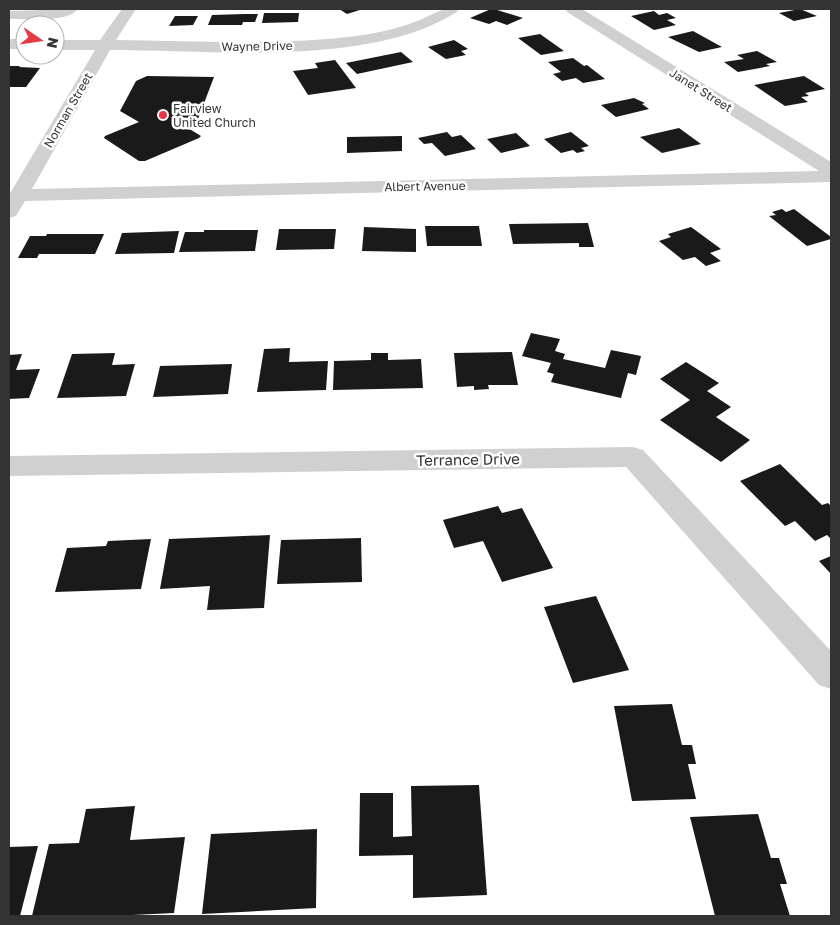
<svg xmlns="http://www.w3.org/2000/svg" width="840" height="925" viewBox="0 0 840 925" font-family="'Golos Text',sans-serif">
<style>
.building{fill:#1a1a1a}
.lines{fill:none;stroke-linecap:round;stroke-linejoin:round}
.minor{fill:#d0d0d0;fill-rule:evenodd}
.poi-dot{fill:#e63946;stroke:#fff;stroke-width:2}
.labels{text-anchor:middle;dominant-baseline:central;stroke-width:5;stroke-linejoin:round;paint-order:stroke}
.far-street-label{font-size:12px;fill:#333;stroke:#fff}
.far-poi-label{font-size:12px;fill:#333;stroke:#fff;text-anchor:start}
.street-label{font-size:15px;fill:#333;stroke:#fff}
</style>
<rect width="100%" height="100%" fill="#fff"/>
<!-- building -->
<g class="building">
<path d="M339,9h24l-16,5z"/>
<path d="M491,9h3l29,9 -16,7 -11,-4 -7,3 -19,-6z"/>
<path d="M800,9l17,7 -23,5 -15,-8z"/>
<path d="M654,11l5,4 8,-2 9,5 -9,2 9,5 -22,5 -23,-14z"/>
<path d="M264,13h35l-1,9 -36,1z"/>
<path d="M245,14h13l-3,8h-12l-1,3h-34l4,-10z"/>
<path d="M175,16h23l-5,9 -24,1z"/>
<path d="M693,31l29,16 -23,5 -31,-15z"/>
<path d="M540,34l24,17 -23,4 -23,-17z"/>
<path d="M454,40l14,9 -7,2 5,4 -20,4 -18,-12z"/>
<path d="M757,51l20,11 -11,2 4,2 -32,6 -14,-10 20,-3 -7,-4z"/>
<path d="M401,52l12,10 -56,12 -11,-11z"/>
<path d="M573,58l11,8 3,-1 18,14 -22,4 -7,-5 -14,3 -9,-7 8,-2 -13,-10z"/>
<path d="M335,60l21,28 -48,7 -15,-24 25,-3 -3,-5z"/>
<path d="M9,66h11l-1,1 21,1 -14,19h-17z"/>
<path d="M147,76l67,1 -16,42 -15,6 18,11 -2,2 -54,23h-6l-35,-23 1,-2 34,-14 -19,-11 16,-30z"/>
<path d="M804,76l21,13 -20,4 4,3 -8,1 7,5 -23,4 -31,-21z"/>
<path d="M634,98l11,5 -3,1 7,5 -33,8 -15,-12z"/>
<path d="M679,128l22,16 -39,9 -22,-16z"/>
<path d="M447,132l5,5 9,-2 15,14 -31,7 -13,-13 -8,1 -6,-6z"/>
<path d="M571,132l18,14 -8,2 4,3 -8,2 -4,-3 -12,3 -17,-14z"/>
<path d="M516,133l14,13 -29,7 -14,-14z"/>
<path d="M402,136v15l-55,2v-16z"/>
<path d="M782,209l4,3 8,-3 37,28v2l-24,7 -38,-30 7,-1 -4,-3z"/>
<path d="M588,223l6,24h-15v-4l-66,1 -4,-20z"/>
<path d="M425,226h54l3,20h-55z"/>
<path d="M364,227l52,2v23l-54,-1z"/>
<path d="M691,227l30,22 -11,4 11,8 -15,5 -11,-9 -12,3 -24,-19 12,-4 -3,-3z"/>
<path d="M279,229h57l-2,20 -58,1z"/>
<path d="M204,230h54l-3,21 -76,1 6,-20h19z"/>
<path d="M179,231l-5,22 -59,1 7,-21z"/>
<path d="M47,234h57l-9,20h-56l-2,4h-19l12,-22h16z"/>
<path d="M531,333l29,6 -5,12 10,3 -2,5 42,9 6,-18 30,6 -5,19 -8,-2 -7,25 -70,-16 3,-8 -7,-2 4,-9 -29,-7z"/>
<path d="M290,348l-1,14 39,-1 -2,29 -69,2 7,-43z"/>
<path d="M512,352l6,33h-30l1,4 -15,1v-4l-17,1 -3,-34z"/>
<path d="M115,353l-3,12 23,-1 -9,32 -69,2 15,-44z"/>
<path d="M371,353h17v7l33,-1 2,29 -90,2 1,-29 37,-1z"/>
<path d="M22,354l-6,16 24,-1 -11,29 -20,1v-44z"/>
<path d="M686,362l33,21 -12,8 24,16 -15,10 34,23 -29,22 -61,-42 30,-20 -30,-21z"/>
<path d="M232,364l-4,30 -75,3 7,-31z"/>
<path d="M780,464l42,41 6,-2 3,3v33l-4,-4 -12,6 -20,-20 -10,5 -45,-45z"/>
<path d="M498,506l4,7 20,-5 31,60 -51,14 -19,-41 -29,7 -11,-28z"/>
<path d="M270,535l-6,73 -57,2 3,-24 -50,3 9,-50z"/>
<path d="M361,538l1,44 -85,2 4,-44z"/>
<path d="M151,539l-10,50 -86,3 12,-44 39,-2 2,-5z"/>
<path d="M831,556v18l-12,-13z"/>
<path d="M596,596l33,74 -56,13 -29,-76z"/>
<path d="M672,704l10,41h10l4,19h-8l8,35 -64,2 -18,-95z"/>
<path d="M479,785l8,110 -74,3v-43l-54,1 1,-63h33v44l19,-1 -1,-50z"/>
<path d="M135,806l-5,34 55,-3 -11,76 -62,3h-80l17,-72 30,-1 7,-34z"/>
<path d="M758,814l13,44h8l8,26h-7l10,32h-75l-25,-99z"/>
<path d="M317,829l-1,79 -114,6 9,-80z"/>
<path d="M38,846l-18,70h-11v-69z"/>
</g>
<g class="lines">
<!-- minor -->
<g class="minor">
<path d="M78,9c-11,14 -52,10 -69,10v-8z"/>
<path d="M122,9h14l-20,31c80,1 161,6 241,-4 21,-3 43,-8 63,-16 16,-7 21,-12 39,-11l-2,3c-9,5 -18,10 -27,14 -90,38 -223,24 -320,24l-78,139 787,-18 -252,-159 -2,-3h17l249,153v20l-806,19 -9,15 -7,2v-23l86,-145h-40v-10h45z"/>
<rect x="9" y="39" width="16" height="10"/>
<path d="M633,447l10,3 188,201v38l-12,-4 -193,-218 -617,9v-20z"/>
</g>
</g>
<!-- markers -->
<circle class="poi-dot" cx="163" cy="115" r="5"/>
<g class="labels">
<!-- far-street labels -->
<g class="far-street-label">
<text transform="translate(257 46) rotate(-1)">Wayne Drive</text>
<text transform="translate(701 90) rotate(32)">Janet Street</text>
<text transform="translate(68 110) rotate(-60)">Norman Street</text>
<text transform="translate(425 186) rotate(-1)">Albert Avenue</text>
</g>
<!-- far-poi labels -->
<g class="far-poi-label">
<text x="173" y="108">Fairview<tspan x="173" dy="14">United Church</tspan></text>
</g>
<!-- street labels -->
<g class="street-label">
<text transform="translate(468 459) rotate(-1)">Terrance Drive</text>
</g>
</g>
<!-- border -->
<rect width="840" height="925" fill="none" stroke="#333333" stroke-width="20"/>
<!-- north arrow -->
<g transform="translate(40 40) rotate(103)"><circle r="24" fill="#ffffff" stroke="#adadad"/>
<path d="M0-4L9 19L0 12L-9 19Z" fill="#e63946"/>
<text y="-8" font-size="14" font-weight="bold" text-anchor="middle" fill="#333333">N</text>
</g>
</svg>
